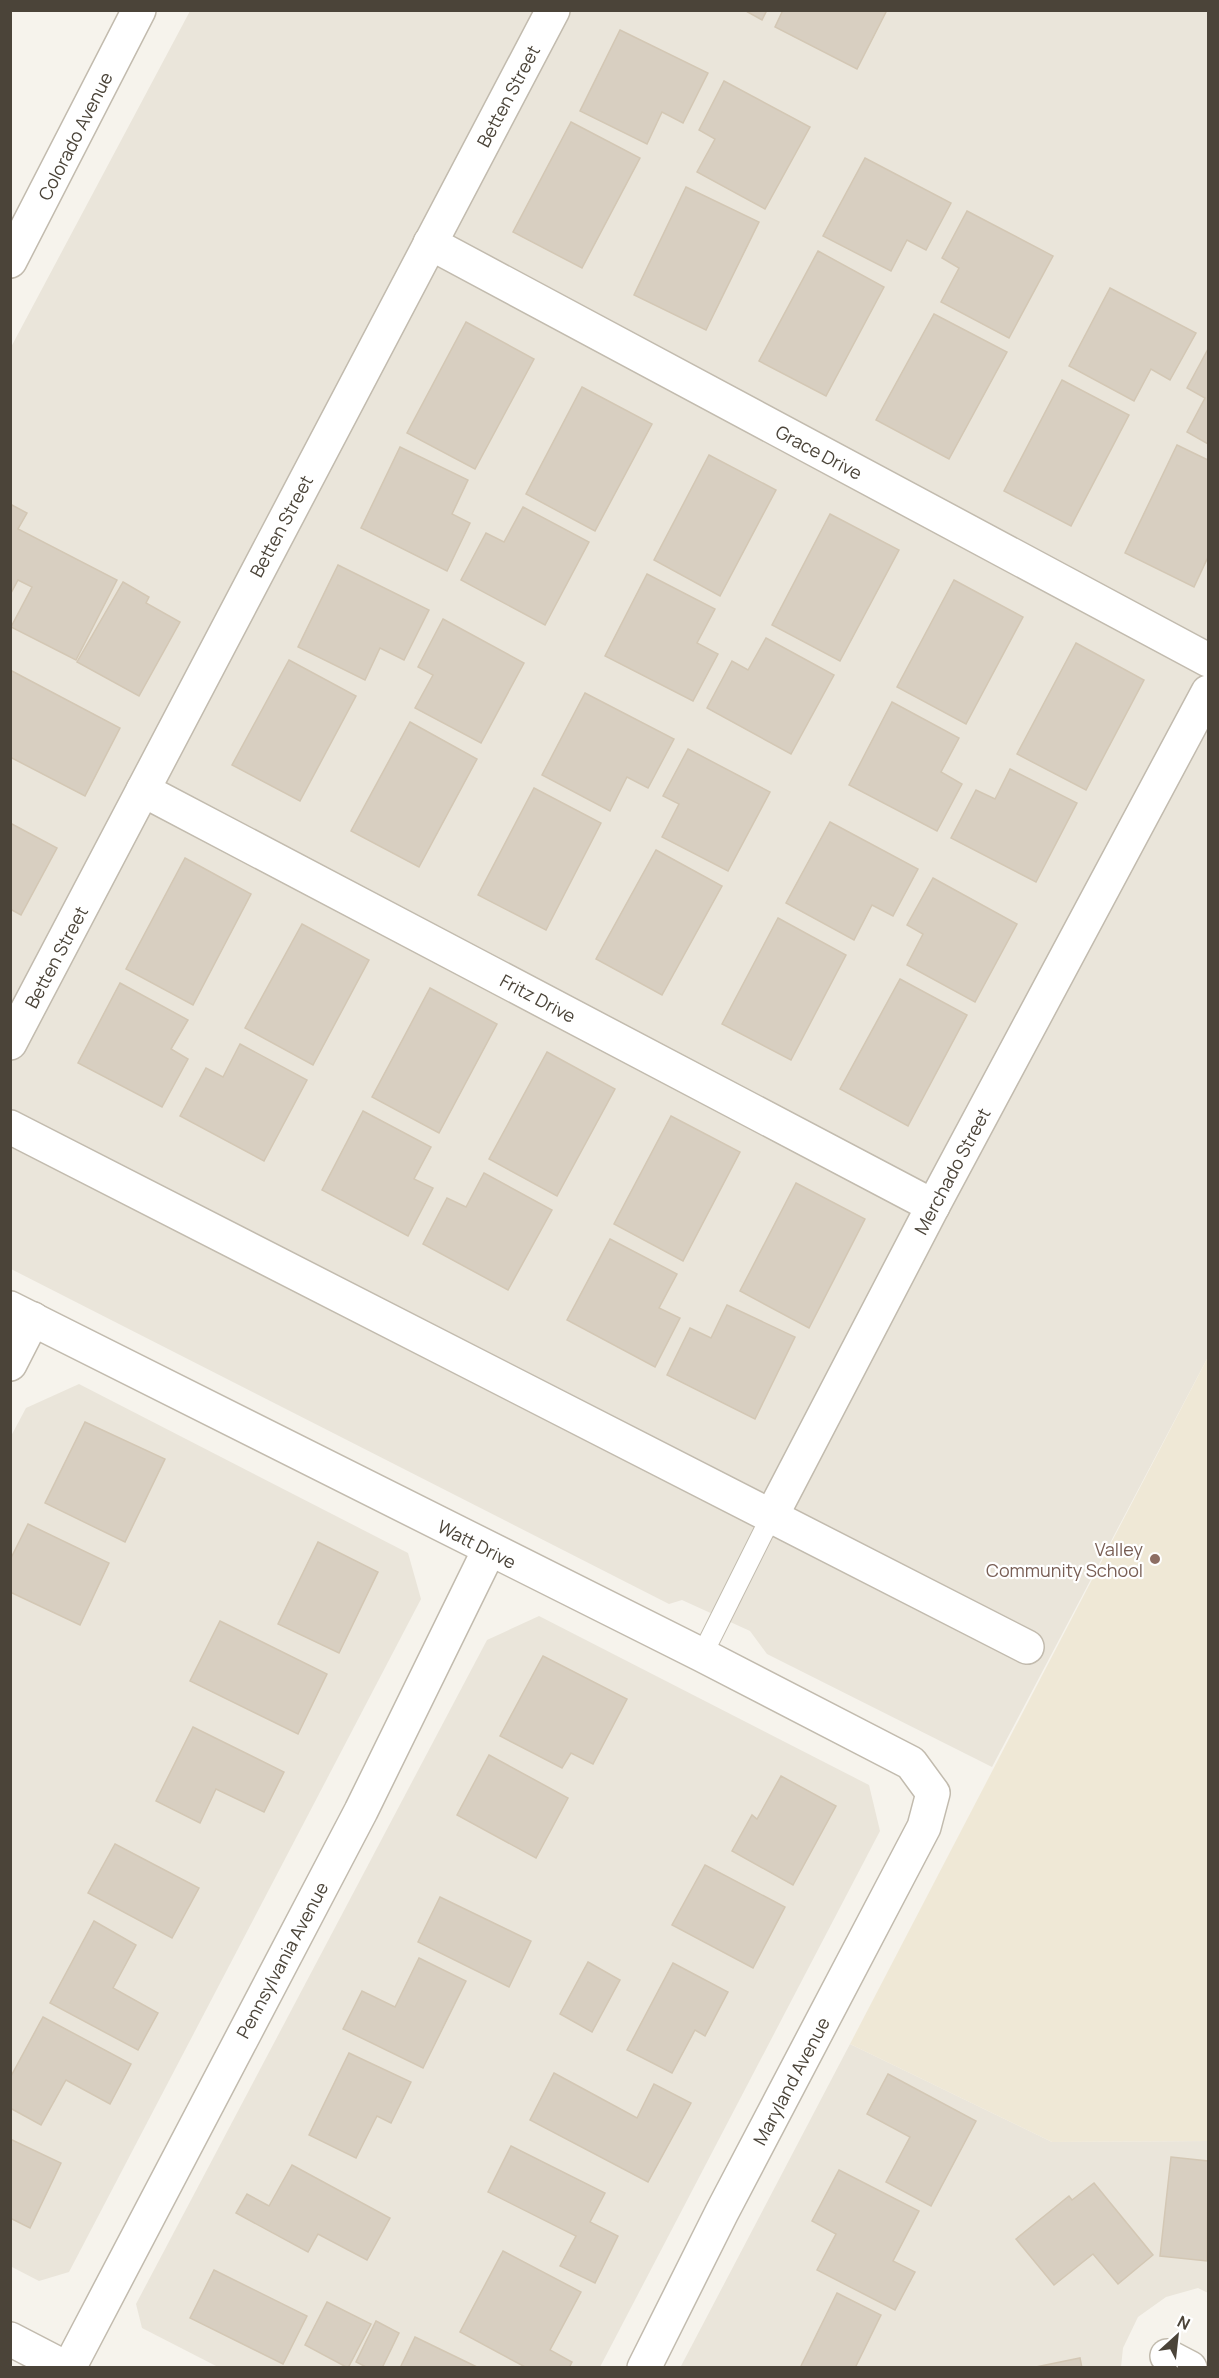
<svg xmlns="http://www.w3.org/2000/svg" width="1219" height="2378" viewBox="0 0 1219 2378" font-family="Manrope,sans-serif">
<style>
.residential{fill:#eae5da}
.education{fill:#efe8d6}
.building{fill:#d8cfc1;stroke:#d3c7b4;stroke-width:1.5}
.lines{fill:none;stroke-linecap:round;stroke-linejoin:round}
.lane-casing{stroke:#c2bbae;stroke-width:22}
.street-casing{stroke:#c2bbae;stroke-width:36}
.lane{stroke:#fff;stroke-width:20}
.street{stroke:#fff;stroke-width:33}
.education-dot{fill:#8d6e63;stroke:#fff;stroke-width:2}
.labels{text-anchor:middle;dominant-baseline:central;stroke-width:4.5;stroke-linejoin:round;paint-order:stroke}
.street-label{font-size:18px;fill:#4b4439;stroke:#fff}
.education-label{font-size:18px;fill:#785e54;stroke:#fff;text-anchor:end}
</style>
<rect width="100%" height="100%" fill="#f6f3ec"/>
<!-- residential -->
<g class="residential">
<path d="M190,11h1018v1346l-216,410 -225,-113 -17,-23 -68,-31 -13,4 -658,-335 -1,-920z"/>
<path d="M79,1384l329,169 13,46 -352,673 -30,9 -29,-15v-828l16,-30z"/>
<path d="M539,1616l330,169 11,46 -280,536h-382l-76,-39 -6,-24 351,-664z"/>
<path d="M850,2044l202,98 156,-1v152l-10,-5 -32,9 -28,20 -15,31 -2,19 -441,1z"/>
</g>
<!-- education -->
<path class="education" d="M1208,1357v784l-156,1 -202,-98z"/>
<!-- building -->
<g class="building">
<path d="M744,10h23l-5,10z"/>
<path d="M783,10h104l-30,59 -82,-42z"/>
<path d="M620,30l88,43 -25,50 -21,-11 -15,32 -67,-33z"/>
<path d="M724,81l86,46 -45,82 -68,-37 18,-33 -16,-9z"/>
<path d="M571,122l69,36 -58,110 -69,-36z"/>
<path d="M865,158l86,45 -25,47 -19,-10 -16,31 -68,-35z"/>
<path d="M686,187l73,35 -53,108 -72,-35z"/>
<path d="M967,211l86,45 -44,82 -68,-36 18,-34 -17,-10z"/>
<path d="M818,251l66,36 -58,109 -67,-35z"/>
<path d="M1110,288l86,45 -26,47 -19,-11 -17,32 -65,-35z"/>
<path d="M934,314l73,38 -58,107 -73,-39z"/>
<path d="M466,322l68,37 -59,110 -68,-36z"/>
<path d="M1208,349v95l-21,-12 18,-34 -18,-10z"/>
<path d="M1062,380l67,35 -58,111 -67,-35z"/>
<path d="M582,387l70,37 -57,107 -69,-37z"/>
<path d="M1177,445l31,15v97l-14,30 -69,-34z"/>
<path d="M400,447l68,33 -16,34 18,9 -23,48 -86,-43z"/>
<path d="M709,455l67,35 -56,106 -66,-36z"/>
<path d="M10,504l17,9 -9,16 99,51 -41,80 -65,-33 21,-40 -14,-7 -8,15z"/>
<path d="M523,507l66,35 -44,83 -84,-45 25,-47 18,9z"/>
<path d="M830,514l69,36 -59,111 -68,-36z"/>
<path d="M338,565l91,45 -25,50 -24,-12 -15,32 -67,-33z"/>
<path d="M647,574l68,35 -18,34 21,11 -25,47 -88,-45z"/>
<path d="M954,580l69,37 -57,107 -69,-37z"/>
<path d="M123,582l26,15 -3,6 34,19 -41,74 -62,-34z"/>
<path d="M443,619l81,44 -43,80 -66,-35 18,-33 -15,-8z"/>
<path d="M766,638l68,37 -43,79 -84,-46 25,-47 16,9z"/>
<path d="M1076,643l68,37 -58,110 -69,-36z"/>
<path d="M289,660l67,36 -56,105 -68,-36z"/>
<path d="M10,670l110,58 -35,68 -75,-39z"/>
<path d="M585,693l89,46 -26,49 -21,-11 -17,34 -68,-36z"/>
<path d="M892,702l67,36 -18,34 21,12 -25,47 -88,-46z"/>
<path d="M410,722l67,37 -58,108 -68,-36z"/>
<path d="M688,749l82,43 -42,79 -66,-34 17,-33 -16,-8z"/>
<path d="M1010,769l67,34 -41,79 -85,-44 25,-48 19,9z"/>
<path d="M534,788l67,35 -55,107 -68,-35z"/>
<path d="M830,822l88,47 -25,47 -21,-11 -18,35 -68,-37z"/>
<path d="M10,823l47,25 -36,67 -11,-6z"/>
<path d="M656,850l66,36 -60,109 -66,-36z"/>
<path d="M185,858l66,36 -58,111 -67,-36z"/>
<path d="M933,878l84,46 -42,78 -68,-37 16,-31 -16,-9z"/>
<path d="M778,918l68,37 -55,105 -69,-36z"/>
<path d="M302,924l67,36 -56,105 -68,-37z"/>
<path d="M900,979l67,36 -59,111 -68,-37z"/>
<path d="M120,983l68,37 -17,29 17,10 -26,48 -84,-44z"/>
<path d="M430,988l67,36 -58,109 -67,-36z"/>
<path d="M240,1044l67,36 -43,81 -84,-45 26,-48 17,9z"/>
<path d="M547,1052l68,37 -58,107 -68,-37z"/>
<path d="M363,1111l68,36 -17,32 19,9 -25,48 -86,-46z"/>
<path d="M671,1116l69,36 -57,109 -69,-37z"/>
<path d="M484,1173l68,37 -44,80 -85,-46 24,-46 19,9z"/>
<path d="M796,1183l69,36 -56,109 -69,-37z"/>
<path d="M610,1239l67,35 -18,34 21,10 -25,49 -88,-47z"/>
<path d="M727,1305l68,32 -40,82 -88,-44 23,-47 21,10z"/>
<path d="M85,1422l80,37 -40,83 -80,-39z"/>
<path d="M28,1524l81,39 -29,62 -70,-33v-32z"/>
<path d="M318,1542l60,30 -39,81 -61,-29z"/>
<path d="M220,1621l107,53 -29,60 -108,-53z"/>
<path d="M543,1656l84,43 -34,65 -22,-11 -9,15 -62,-32z"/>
<path d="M193,1727l91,45 -20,40 -48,-23 -16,34 -44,-22z"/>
<path d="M489,1755l79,43 -32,60 -79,-43z"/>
<path d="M781,1776l55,30 -43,79 -61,-34 20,-36 5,4z"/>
<path d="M115,1844l84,44 -27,50 -84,-45z"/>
<path d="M705,1865l80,42 -32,61 -81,-43z"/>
<path d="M440,1897l91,44 -22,46 -91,-45z"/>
<path d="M94,1921l42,24 -23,43 45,25 -20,37 -88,-47z"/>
<path d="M419,1958l47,23 -43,87 -80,-39 19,-38 33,16z"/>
<path d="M588,1962l32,18 -28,52 -32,-18z"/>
<path d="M673,1963l55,29 -23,44 -10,-6 -23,43 -45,-23z"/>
<path d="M43,2017l88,47 -21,40 -44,-24 -25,45 -31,-17v-30z"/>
<path d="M349,2053l62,29 -20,41 -14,-7 -21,42 -47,-23z"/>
<path d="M554,2073l83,45 17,-34 37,19 -43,79 -118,-62z"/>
<path d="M888,2074l88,47 -45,85 -45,-24 24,-45 -43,-23z"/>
<path d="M10,2139l51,24 -31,65 -20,-10z"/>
<path d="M511,2146l94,47 -15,29 28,14 -23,47 -35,-17 16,-30 -88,-44z"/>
<path d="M1171,2157l37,4 -1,100 -47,-5z"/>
<path d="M292,2165l98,53 -23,42 -49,-26 -10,18 -72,-39 11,-19 22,12z"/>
<path d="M839,2170l80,41 -26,50 22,11 -20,38 -78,-40 19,-36 -24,-13z"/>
<path d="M1094,2183l59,72 -35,29 -25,-30 -39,31 -38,-46 53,-43 3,4z"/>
<path d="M503,2251l78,41 -31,58 22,12 -3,6h-42l-67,-36z"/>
<path d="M214,2270l93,46 -24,48 -93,-46z"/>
<path d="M837,2293l44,22 -26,53h-55z"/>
<path d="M327,2302l44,22 -23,44 -43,-23z"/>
<path d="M376,2321l23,12 -17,35h-14l-12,-6z"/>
<path d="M415,2337l64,31h-79z"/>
<path d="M1080,2358l2,10h-51z"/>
</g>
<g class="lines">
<!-- lane casing -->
<g class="lane-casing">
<path id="lane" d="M702,1655l70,-140"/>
</g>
<!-- street casing -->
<g class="street-casing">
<g id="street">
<path d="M430,243l778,417"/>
<path d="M10,261l129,-251"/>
<path d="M143,790l790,416"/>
<path d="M10,1043l543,-1033"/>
<path d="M10,1127l1017,520"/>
<path d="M10,1308l692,347 209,108 22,30 -9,34 -202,385 -78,156"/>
<path d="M10,1364l23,-45"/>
<path d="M772,1515l161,-309 275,-514"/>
<path d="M10,2339l56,29"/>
<path d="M1167,2356l23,12"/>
<path d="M69,2368l292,-557 128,-261"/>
</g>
</g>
<!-- lane -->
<use href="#lane" class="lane"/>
<!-- street -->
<use href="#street" class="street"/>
</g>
<!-- markers -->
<circle class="education-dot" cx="1155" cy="1559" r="6"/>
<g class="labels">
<!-- street labels -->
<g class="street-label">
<text transform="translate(508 96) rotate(-62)">Betten Street</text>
<text transform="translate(75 136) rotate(-63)">Colorado Avenue</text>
<text transform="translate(819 452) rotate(28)">Grace Drive</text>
<text transform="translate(281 526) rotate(-62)">Betten Street</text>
<text transform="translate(56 957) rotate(-62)">Betten Street</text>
<text transform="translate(538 998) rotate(28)">Fritz Drive</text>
<text transform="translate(952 1171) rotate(-62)">Merchado Street</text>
<text transform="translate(477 1544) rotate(27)">Watt Drive</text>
<text transform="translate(282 1960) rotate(-62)">Pennsylvania Avenue</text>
<text transform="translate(791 2081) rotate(-62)">Maryland Avenue</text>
</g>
<!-- education labels -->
<g class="education-label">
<text x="1143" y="1549">Valley<tspan x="1143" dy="21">Community School</tspan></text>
</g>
</g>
<!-- border -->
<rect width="1219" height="2378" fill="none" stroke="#4b4439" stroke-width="24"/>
<!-- north arrow -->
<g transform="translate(1177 2336) rotate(27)" stroke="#ffffff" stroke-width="4.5" paint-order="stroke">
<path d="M0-4.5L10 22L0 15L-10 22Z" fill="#4b4439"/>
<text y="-9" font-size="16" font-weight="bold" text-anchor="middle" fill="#4b4439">N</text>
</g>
</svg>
